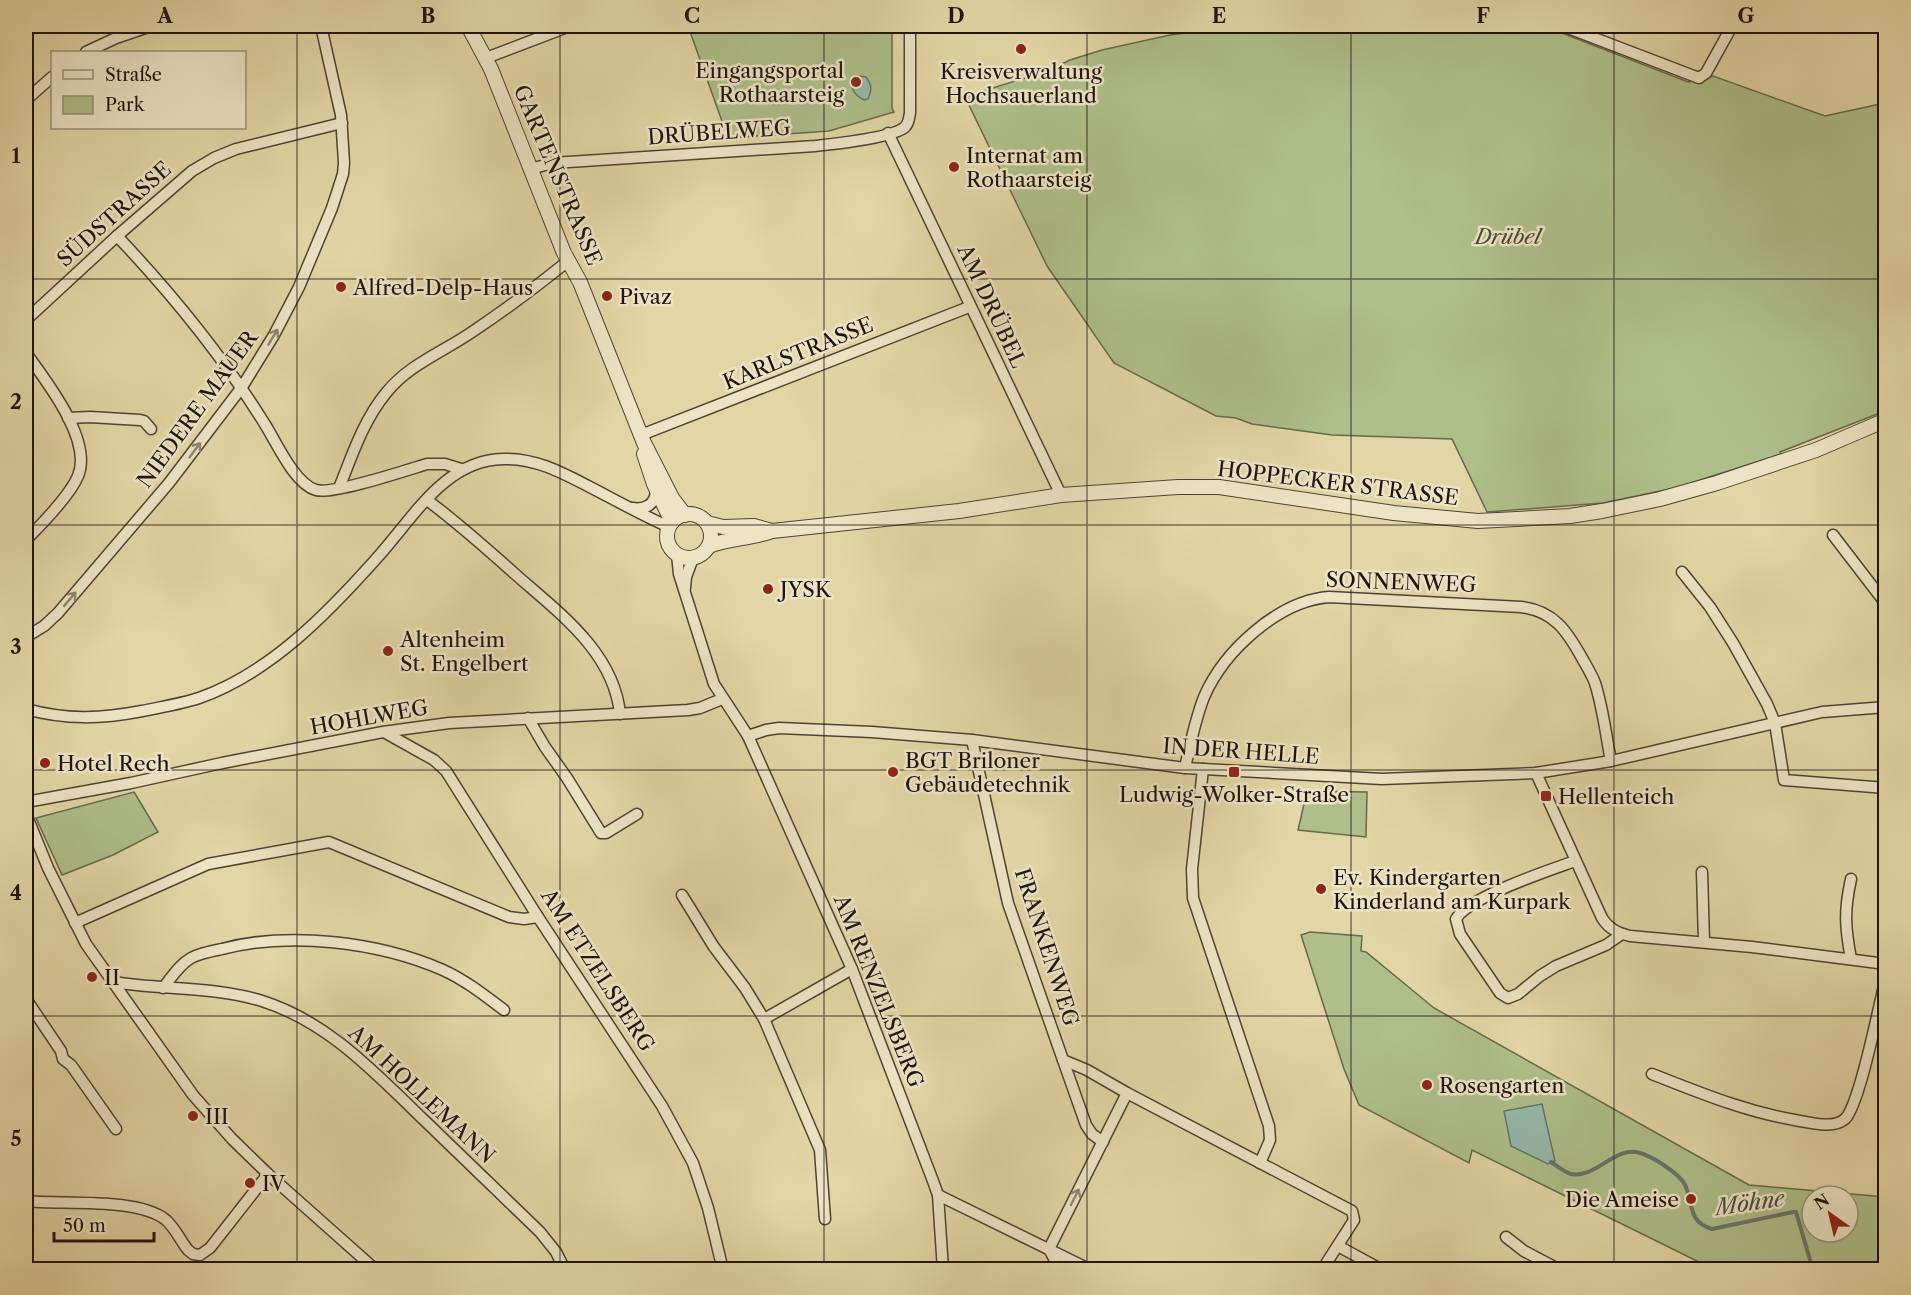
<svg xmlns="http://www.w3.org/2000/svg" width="1911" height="1295" viewBox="0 0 1911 1295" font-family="'Libre Caslon Text',serif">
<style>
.green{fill:#aebf8a;stroke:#666a4c;stroke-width:1.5;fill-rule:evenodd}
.water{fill:#96b9ac;stroke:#66776c;stroke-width:1.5}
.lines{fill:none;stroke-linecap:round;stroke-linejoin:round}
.stream{stroke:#66776c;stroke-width:4}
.minor-casing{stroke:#4e4433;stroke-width:13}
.tertiary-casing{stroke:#4e4433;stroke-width:16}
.minor{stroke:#ede4c5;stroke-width:10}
.tertiary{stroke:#ede4c5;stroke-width:14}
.oneway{stroke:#8f8672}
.grid{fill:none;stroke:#1d140d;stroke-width:1.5;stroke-opacity:0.55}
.poi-dot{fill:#8f2418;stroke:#ede4c5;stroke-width:2}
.labels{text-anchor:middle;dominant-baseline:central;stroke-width:5;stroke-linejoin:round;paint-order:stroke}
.poi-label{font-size:21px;fill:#1d140d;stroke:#ede4c5;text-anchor:start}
.street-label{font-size:21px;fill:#1d140d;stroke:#ede4c5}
.park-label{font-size:21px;font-style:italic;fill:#484732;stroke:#ede4c5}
.water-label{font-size:22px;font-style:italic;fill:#474e45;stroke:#ede4c5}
.neatline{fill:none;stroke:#1d140d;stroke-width:2}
.grid-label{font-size:20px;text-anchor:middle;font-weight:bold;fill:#1d140d}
</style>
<rect width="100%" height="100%" fill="#e3d6a6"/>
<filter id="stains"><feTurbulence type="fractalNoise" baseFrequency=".00333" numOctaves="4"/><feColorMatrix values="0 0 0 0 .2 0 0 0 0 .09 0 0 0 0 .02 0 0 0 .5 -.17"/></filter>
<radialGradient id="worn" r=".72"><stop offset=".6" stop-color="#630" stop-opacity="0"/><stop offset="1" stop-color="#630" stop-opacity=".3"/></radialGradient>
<!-- green -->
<g class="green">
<path d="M688,26h204v82l2,4 -65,19 -101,7z"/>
<path d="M1237,26h307l144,56 25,-6 112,40 60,-13v308l-105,41 1,2 -106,34 -72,15 -116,9 -35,-73 -120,-4 -80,-11 -16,-6 -20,-2 -102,-53 -67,-97 -82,-169 53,-17 23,-6 29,-14 32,-10 68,-15z"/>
<path d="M1307,791l60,1 -1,45 -68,-7z"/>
<path d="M134,792l24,40 -45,23 -51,20 -26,-57z"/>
<path d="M1310,932l52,4 -1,15 5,1 68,56 315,177 136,12v72h-172l-241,-119 -3,13 -110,-58 -15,-36 -43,-134zM1812,1196h36v36h-36z"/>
</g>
<!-- water -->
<g class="water">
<path d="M859,76l7,1c6,8 6,13 2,22l-4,1c-9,-5 -12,-9 -13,-19l2,-4z"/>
<path d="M1542,1104l13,57 -7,3 -37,-18 -7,-35z"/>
</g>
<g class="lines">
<!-- stream -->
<path class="stream" d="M1551,1162c6,4 13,10 20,12 25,5 44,-29 69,-21 12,3 40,21 45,32 9,18 2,37 27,44l81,-17h3l17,58"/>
<!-- minor casing -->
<g class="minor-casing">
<g id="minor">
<path d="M1563,26l136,52 7,-5 26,-47"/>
<path d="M86,52l30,-14 35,-12"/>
<path d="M486,58l84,-32"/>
<path d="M26,100l26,-23"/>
<path d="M888,133l173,362"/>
<path d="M530,169l23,-6 262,-17c18,-2 78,-8 90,-19 4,-4 4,-9 5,-14v-87"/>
<path d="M117,236c55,58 107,122 149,190 11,18 29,58 50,64 16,5 91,-20 111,-26h18l16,5"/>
<path d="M26,320l91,-84 75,-65 22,-13 22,-9 106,-26"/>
<path d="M26,353c20,28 67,87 52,123 -8,19 -37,49 -52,64"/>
<path d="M68,418l22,-1 50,3 4,1 7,8"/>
<path d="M641,435l328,-128"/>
<path d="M339,488c13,-32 24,-67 47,-95 22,-28 57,-41 86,-61 33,-22 65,-46 96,-71"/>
<path d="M427,500c31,23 59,48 88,74 43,38 99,78 105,140"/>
<path d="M632,508c13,2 23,-3 24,-17"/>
<path d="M1833,535l53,69"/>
<path d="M677,554l2,20 35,110 34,52 104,233 81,212 5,14 5,75"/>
<path d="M1682,572l28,35 23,36 34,61 8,19 9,57 102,8"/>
<path d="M685,588l1,-11 7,-19"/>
<path d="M26,637l18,-11 14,-13 111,-130 73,-96 32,-52 25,-48 33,-79 11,-34 1,-11 -3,-48 -20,-89"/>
<path d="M26,709c40,11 75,10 116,2 19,-4 39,-7 57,-13 71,-25 128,-84 177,-139 36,-39 68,-99 127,-100 32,-1 58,13 85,27 27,14 54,29 81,41"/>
<path d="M528,718l17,29 22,31 34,55h5l31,-19"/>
<path d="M384,732l50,28 12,11 92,146 124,189 31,57 15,45 15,62"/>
<path d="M748,736l18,-6 13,-2 93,4 100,8 213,28 197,11 154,-6 75,-12 211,-49 64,-5"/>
<path d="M972,740l36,163 55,157 24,10 40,23 225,118 2,9 -32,50"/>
<path d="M1185,768c5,-23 10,-48 19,-71 20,-46 74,-96 125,-100l192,10c33,4 46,24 61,51 5,9 10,17 13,25 8,25 11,53 16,78"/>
<path d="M1203,769l-11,100 1,29 76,228 1,14 -10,23"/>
<path d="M1536,773l66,145c7,11 16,15 28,18l122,11 134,17"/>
<path d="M26,802l105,-19 91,-20 161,-31 66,-9 239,-13 12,-2 22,-9"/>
<path d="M26,814l22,54 38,76 107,151 39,44 36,35 108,96"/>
<path d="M1575,861c-25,9 -107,36 -119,58l4,15 40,59 8,5 10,-4 22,-18 16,-10 50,-21 16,-11"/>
<path d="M1702,872l2,70"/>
<path d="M682,895l32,52 31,41 19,31 56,131 5,69"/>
<path d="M75,923l133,-59 121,-22 180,75 15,2 14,-2"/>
<path d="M1851,959c-6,-32 -7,-48 0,-80"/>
<path d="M113,982c49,8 101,4 149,19 67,21 114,73 163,120 38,37 77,74 115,111l16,20 9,18"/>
<path d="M163,988c8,-10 16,-23 28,-30 9,-5 21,-7 31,-9 67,-18 157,-7 221,21 22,10 41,25 61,40"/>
<path d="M26,999l35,52 2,8 8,6 45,64"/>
<path d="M764,1019l88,-50"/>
<path d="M1063,1060l23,65 6,9 11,8"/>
<path d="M1652,1074c51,20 94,38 148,47 14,2 33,8 45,-2 15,-15 34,-115 41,-141"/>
<path d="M938,1195l153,75"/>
<path d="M26,1201c36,4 112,-4 140,19 9,8 14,20 22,30l5,4 7,1 10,-7 58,-74"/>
<path d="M1506,1237l18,14 36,19"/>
<path d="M1338,1246l44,24"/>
<path d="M1049,1249l78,-156"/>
<path d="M1049,1249l11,21"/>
</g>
</g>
<!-- tertiary casing -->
<g class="tertiary-casing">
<g id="tertiary">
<path d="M468,26l23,43 73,184 16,29 64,161 28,55 13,17"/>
<path d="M644,454l10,30 18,38"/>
<circle cx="689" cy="536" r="22"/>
<path d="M707,523l16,4 31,-1 18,5"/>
<path d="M709,546c20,-8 42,-7 63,-15l187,-20 102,-16 117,-8h41l175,26 84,8 92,-5 32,-5 58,-12 57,-16 99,-33 70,-30"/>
</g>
</g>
<!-- minor -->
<use href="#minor" class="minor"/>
<!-- tertiary -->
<use href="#tertiary" class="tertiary"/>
</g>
<!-- one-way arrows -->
<defs><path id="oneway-shaft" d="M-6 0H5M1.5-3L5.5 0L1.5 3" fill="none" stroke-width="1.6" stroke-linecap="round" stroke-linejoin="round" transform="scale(1.5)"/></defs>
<g class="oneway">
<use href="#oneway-shaft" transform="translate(273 337) rotate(-59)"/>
<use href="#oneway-shaft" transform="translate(195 450) rotate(-53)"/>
<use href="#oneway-shaft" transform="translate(70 599) rotate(-50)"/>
<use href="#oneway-shaft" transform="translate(1075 1197) rotate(-63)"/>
</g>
<!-- grid -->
<path class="grid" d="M297,26v1244M560,26v1244M824,26v1244M1087,26v1244M1351,26v1244M1614,26v1244M26,279h1860M26,525h1860M26,770h1860M26,1016h1860"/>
<!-- markers -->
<g class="poi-dot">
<circle cx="1021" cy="49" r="6"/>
<circle cx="856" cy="82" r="6"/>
<circle cx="954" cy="167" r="6"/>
<circle cx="341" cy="287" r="6"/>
<circle cx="607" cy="296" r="6"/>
<circle cx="768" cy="589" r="6"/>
<circle cx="388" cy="651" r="6"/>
<circle cx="45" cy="763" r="6"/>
<circle cx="893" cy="772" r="6"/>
<rect x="1228" y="766" width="12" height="12" rx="3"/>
<rect x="1540" y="790" width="12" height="12" rx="3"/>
<circle cx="1321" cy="889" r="6"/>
<circle cx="92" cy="977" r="6"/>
<circle cx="1427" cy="1085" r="6"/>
<circle cx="193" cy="1116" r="6"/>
<circle cx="250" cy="1183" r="6"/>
<circle cx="1691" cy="1199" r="6"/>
</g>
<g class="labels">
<!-- poi labels -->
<g class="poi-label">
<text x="844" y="70" text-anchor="end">Eingangsportal<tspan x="844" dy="24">Rothaarsteig</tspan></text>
<text x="1021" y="71" text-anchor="middle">Kreisverwaltung<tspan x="1021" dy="24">Hochsauerland</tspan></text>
<text x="966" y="155">Internat am<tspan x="966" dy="24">Rothaarsteig</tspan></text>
<text x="353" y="287">Alfred-Delp-Haus</text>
<text x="619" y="296">Pivaz</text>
<text x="780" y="589">JYSK</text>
<text x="400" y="639">Altenheim<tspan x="400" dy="24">St. Engelbert</tspan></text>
<text x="905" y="760">BGT Briloner<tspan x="905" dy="24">Gebäudetechnik</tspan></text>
<text x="57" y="763">Hotel Rech</text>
<text x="1234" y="794" text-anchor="middle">Ludwig-Wolker-Straße</text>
<text x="1558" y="796">Hellenteich</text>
<text x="1333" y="877">Ev. Kindergarten<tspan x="1333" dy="24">Kinderland am Kurpark</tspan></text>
<text x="104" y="977">II</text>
<text x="1439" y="1085">Rosengarten</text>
<text x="205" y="1116">III</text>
<text x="262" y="1183">IV</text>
<text x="1679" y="1199" text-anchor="end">Die Ameise</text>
</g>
<!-- street labels -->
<g class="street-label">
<text transform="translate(719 132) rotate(-4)">DRÜBELWEG</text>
<text transform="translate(558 175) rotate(67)">GARTENSTRASSE</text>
<text transform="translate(114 214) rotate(-42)">SÜDSTRASSE</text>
<text transform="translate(992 306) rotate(65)">AM DRÜBEL</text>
<text transform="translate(798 353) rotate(-22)">KARLSTRASSE</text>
<text transform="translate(197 409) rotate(-54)">NIEDERE MAUER</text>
<text transform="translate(1338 483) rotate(7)">HOPPECKER STRASSE</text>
<text transform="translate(1401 582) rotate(2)">SONNENWEG</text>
<text transform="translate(369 717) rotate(-10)">HOHLWEG</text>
<text transform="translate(1241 751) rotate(4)">IN DER HELLE</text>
<text transform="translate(1047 947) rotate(72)">FRANKENWEG</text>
<text transform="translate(598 970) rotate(57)">AM ETZELSBERG</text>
<text transform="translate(879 991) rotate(68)">AM RENZELSBERG</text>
<text transform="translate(422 1094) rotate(43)">AM HOLLEMANN</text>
</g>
<!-- park labels -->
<g class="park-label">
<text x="1508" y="236">Drübel</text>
</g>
<!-- water labels -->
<g class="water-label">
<text transform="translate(1750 1203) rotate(-8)">Möhne</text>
</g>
</g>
<!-- margin -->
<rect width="1911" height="1295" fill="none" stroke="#e3d6a6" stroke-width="66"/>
<!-- legend -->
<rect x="51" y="51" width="195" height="78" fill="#ede4c5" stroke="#9a917b" stroke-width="1.5"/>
<rect x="63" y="70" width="30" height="9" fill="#ede4c5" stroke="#9a917b" stroke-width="1.5"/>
<text x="105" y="81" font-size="18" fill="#1d140d">Straße</text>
<rect x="63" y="96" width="30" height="18" fill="#aebf8a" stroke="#9a917b" stroke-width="1.5"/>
<text x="105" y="111" font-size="18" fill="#1d140d">Park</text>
<!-- north arrow -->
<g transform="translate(1830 1214) rotate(326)"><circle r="28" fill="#ede4c5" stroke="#9a917b" stroke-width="1.5"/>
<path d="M0-4.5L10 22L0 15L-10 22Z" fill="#8f2418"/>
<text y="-9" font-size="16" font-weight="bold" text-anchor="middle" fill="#1d140d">N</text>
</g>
<!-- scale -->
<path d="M54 1232v9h100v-9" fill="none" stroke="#1d140d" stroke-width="3"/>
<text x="63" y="1232" font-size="18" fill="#1d140d" stroke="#ede4c5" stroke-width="4.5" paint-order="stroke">50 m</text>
<rect x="33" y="33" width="1845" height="1229" class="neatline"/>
<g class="grid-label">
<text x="165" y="23">A</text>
<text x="428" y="23">B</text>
<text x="692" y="23">C</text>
<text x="956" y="23">D</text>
<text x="1219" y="23">E</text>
<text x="1483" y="23">F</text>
<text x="1746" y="23">G</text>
<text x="16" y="163">1</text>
<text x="16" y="409">2</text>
<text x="16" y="654">3</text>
<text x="16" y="900">4</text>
<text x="16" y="1146">5</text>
</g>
<rect width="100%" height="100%" filter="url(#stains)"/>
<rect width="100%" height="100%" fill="url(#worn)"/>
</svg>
